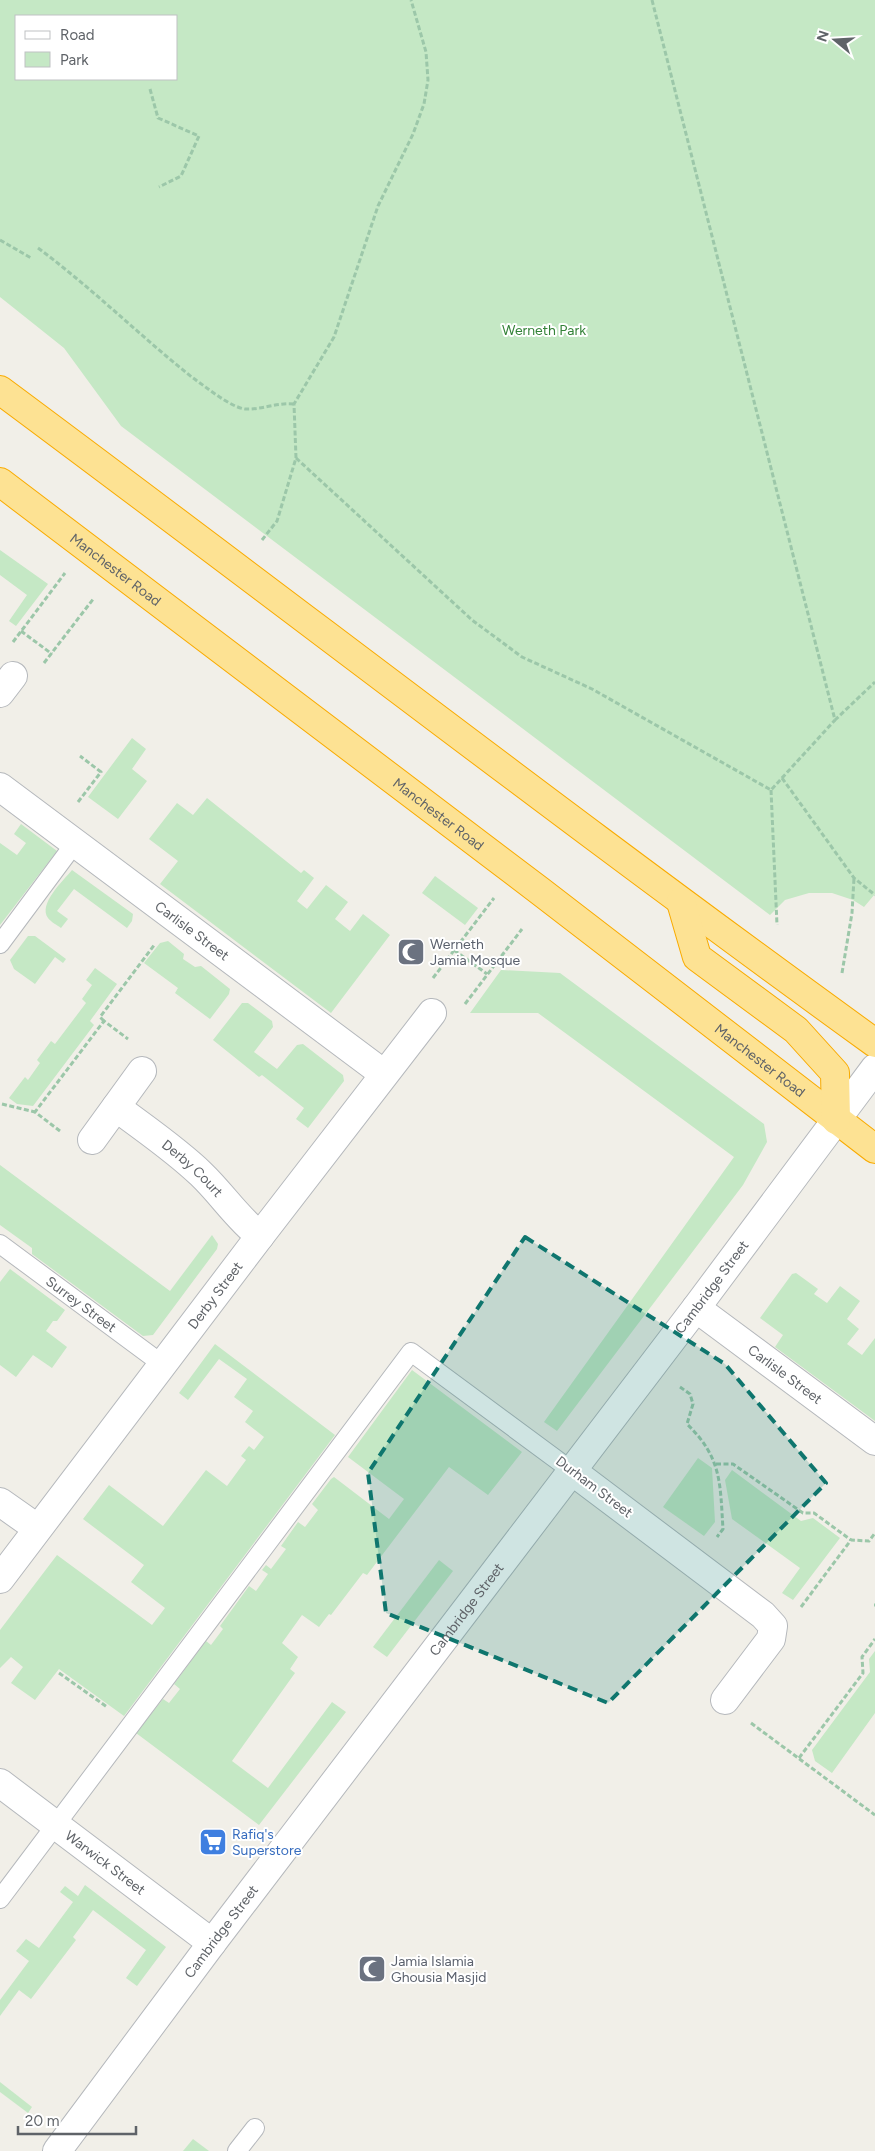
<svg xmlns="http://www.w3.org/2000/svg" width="875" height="2151" viewBox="0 0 875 2151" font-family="Figtree,sans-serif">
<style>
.green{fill:#c5e8c5;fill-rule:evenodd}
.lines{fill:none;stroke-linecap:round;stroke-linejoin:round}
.lane-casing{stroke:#b5b8bc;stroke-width:20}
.street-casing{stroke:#b5b8bc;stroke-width:30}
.highway-casing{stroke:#f9ab00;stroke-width:30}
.path{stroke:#9cc7a9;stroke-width:3;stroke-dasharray:5 2.5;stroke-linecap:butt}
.lane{stroke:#fff;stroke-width:18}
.street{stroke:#fff;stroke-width:28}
.highway{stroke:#fde293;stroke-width:28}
.marked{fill:#0f766e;fill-opacity:0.2;stroke:#0f766e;stroke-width:4;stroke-dasharray:10 6;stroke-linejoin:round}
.labels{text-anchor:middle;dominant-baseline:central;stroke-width:4;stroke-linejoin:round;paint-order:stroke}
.park-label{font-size:14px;fill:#348238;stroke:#fff}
.street-label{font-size:14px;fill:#5f6368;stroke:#fff}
.worship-label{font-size:14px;fill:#5b616d;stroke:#fff;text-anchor:start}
.shop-label{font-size:14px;fill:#366cbe;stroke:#fff;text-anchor:start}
</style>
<rect width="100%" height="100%" fill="#f1efe8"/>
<!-- green -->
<g class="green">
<path d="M0,0h875v894l-11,13 -11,-7 -21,-7h-23l-24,7 -15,15 -649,-489 -57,-78 -64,-51zM16,16h160v63h-160z"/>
<path d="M0,550l48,34 -32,42 -7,-5 18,-26 -27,-20z"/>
<path d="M132,738l14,11 -14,20 15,12 -29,38 -30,-22z"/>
<path d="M207,798l94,75 3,-3 10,8 -17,23 10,8 19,-24 22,17 -13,17 15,12 13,-17 27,21 -59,78 -171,-129 18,-23 -29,-22 28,-36 16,12z"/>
<path d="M21,824l36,27 -57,74v-82l17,12 9,-12 -12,-9z"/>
<path d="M72,870l61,44 -1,7 -5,7 -53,-39 -17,22 11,8 -7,9c-4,-3 -10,-6 -13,-10 -10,-14 15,-37 24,-48z"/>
<path d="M435,876l43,32 -13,17 -43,-32z"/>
<path d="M28,936h7l31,23 -3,4 -8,-6 -20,27 -21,-15 -4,-9z"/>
<path d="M168,941l16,13 -1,5 12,8 6,-1 29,23 -1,5 -19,25 -35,-26 3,-5 -34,-25 16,-20z"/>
<path d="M95,968l22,16 -27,37 4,4 -61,81 -16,-2 -8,-6 16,-21 3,3 12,-17 -3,-3 14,-19 4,3 31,-41 -4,-4 10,-14 -6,-5z"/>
<path d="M501,970l59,3 204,151 3,18 -24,43 -186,246 -13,-9 190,-265 -196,-144h-68z"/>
<path d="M242,1003h6l24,18 1,6 -19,25 23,17 20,-24 6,-1 40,31 1,6 -36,47 -12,-9 8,-11 -42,-33 -3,2 -46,-37z"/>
<path d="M0,1165l170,126 42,-56 6,9 -1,5 -64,86 -10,1 -111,-82v-6l-32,-23z"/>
<path d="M10,1269l55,41 -8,11h-4l-7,10 21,16 -15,21 -19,-13 -17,22 -16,-12v-83z"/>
<path d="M796,1273l22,16 -4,5 13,9 13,-17 20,15 -13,18 12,10 -12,15 15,11 13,-17v83l-100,-74 8,-12 -23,-17 32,-44z"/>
<path d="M215,1344l120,91 -211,281 -65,-47 -24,31 -24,-17 12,-16 -12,-10 -11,11v-38l57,-75 95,70 13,-17 -34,-26 13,-17 -61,-46 26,-34 54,41 43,-56 21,16 19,-26 -5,-4 8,-10 5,4 10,-13 -19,-15 8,-11 -19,-14 13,-18 -28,-20 -31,41 -9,-7z"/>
<path d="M412,1370l110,82 -34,43 -39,-28 -82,108 -4,-2 -32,42 -2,-1 -10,13 -17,-12 -20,28 16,14 -8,12 5,4 -63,88 36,27 64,-86 14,10 -87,113 -123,-92 27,-34 6,4 11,-14 -6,-5 32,-43 5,4 12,-16 -3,-3 29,-40 7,5 12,-17 -6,-4 4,-5 5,4 15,-20 -5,-3 17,-24 7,5 13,-17 -6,-6 19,-25 3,-2 55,42 15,-20 -56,-42z"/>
<path d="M698,1458l14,10 3,54 -11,14 -41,-29z"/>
<path d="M732,1470l69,51 12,-3 27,20 -47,62 -11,-7 18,-25 -68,-49 -7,-39z"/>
<path d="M439,1560l14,11 -66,86 -14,-10z"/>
<path d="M875,1651v62l-43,60 -17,-12 -3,-11 58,-78 -1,-13z"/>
<path d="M85,1885l81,62 -29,39 -11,-8 20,-28 -53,-40 -20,27 3,3 -45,59 -12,-9 -19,26v-16l29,-39 -13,-10 10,-12 13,9 34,-46 -13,-10 5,-6 13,10z"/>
<path d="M0,2082l32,25 -4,6 -28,-21z"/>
<path d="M193,2139l16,12h-26z"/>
</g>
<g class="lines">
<!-- lane casing -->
<g class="lane-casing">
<g id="lane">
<path d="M0,944l75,-101"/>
<path id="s1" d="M0,1244l162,120"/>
<path d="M0,1899l411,-547 161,119"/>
<path d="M237,2151l18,-23"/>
</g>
</g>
<!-- street casing -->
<g class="street-casing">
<g id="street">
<path d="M0,693l13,-17"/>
<path id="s2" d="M0,787l384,287"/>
<path id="s3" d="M116,1107c29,22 59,42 85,67 21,20 36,44 59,62"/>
<path d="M92,1140l50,-69"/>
<path id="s4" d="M696,1308l179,133"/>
<path d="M572,1471l191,144 10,11 -2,13 -46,61"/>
<path d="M0,1502l37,26"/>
<path id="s5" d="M0,1579l260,-343 172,-223"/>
<path id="s6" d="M0,1783l212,160"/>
<path id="s7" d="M57,2151l155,-208 484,-635 179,-240"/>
</g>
</g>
<!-- highway casing -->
<g class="highway-casing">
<g id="highway">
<path d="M0,390c292,217 580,440 875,653"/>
<path id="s8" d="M0,482l540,409 335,258"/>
<path d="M681,902l16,55 99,73 39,43 1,47"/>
</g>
</g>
<!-- path -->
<g class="path">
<path d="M652,0l183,720 40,-38"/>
<path d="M150,89l8,29 41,18 -18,40 -22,11"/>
<path d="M0,240l31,18"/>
<path d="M38,248c54,40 102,88 155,130 13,9 37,29 52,31 16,1 33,-7 49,-5"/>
<path d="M296,458l176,162 50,37 70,32 179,101 64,-70"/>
<path d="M262,540l15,-19 19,-63 -2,-54 40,-67 44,-131 35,-72 11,-30 4,-24 -2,-28 -15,-52"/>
<path d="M21,631l31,23"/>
<path d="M13,642l52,-69"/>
<path d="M44,663l50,-65"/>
<path d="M782,778l72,100 21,17"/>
<path d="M771,790l6,135"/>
<path d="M78,802l23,-30 -21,-16"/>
<path d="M454,950l33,24"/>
<path d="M842,973l10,-60 2,-35"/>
<path d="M433,978l61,-80"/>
<path d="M465,1004l57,-75"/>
<path d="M104,1021l-4,-4 55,-73"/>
<path d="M2,1104l33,8"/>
<path d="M60,1131l-25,-19 69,-91 24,18"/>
<path d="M680,1387l10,7 3,10 -6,20c35,34 33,59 36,105l-6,8"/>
<path d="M716,1464h17l70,49h11l37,27"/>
<path d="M874,1605h1"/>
<path d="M801,1607l50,-67 18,1 6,-8"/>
<path d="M59,1673l48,34"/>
<path d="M751,1723l124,92"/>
<path d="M799,1758l64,-85 -1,-16 13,-18"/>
</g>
<!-- lane -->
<use href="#lane" class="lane"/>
<!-- street -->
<use href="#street" class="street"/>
<!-- highway -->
<use href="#highway" class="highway"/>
</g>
<!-- marked area -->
<path class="marked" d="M525,1237l200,127 101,119 -218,220 -222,-90 -18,-140z"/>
<!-- icons -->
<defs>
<g id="mosque-square" transform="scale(1.4375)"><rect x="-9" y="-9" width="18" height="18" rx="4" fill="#6b7280" stroke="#fff"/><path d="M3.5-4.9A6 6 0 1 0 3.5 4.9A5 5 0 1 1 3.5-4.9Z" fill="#fff"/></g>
<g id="supermarket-square" transform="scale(1.4375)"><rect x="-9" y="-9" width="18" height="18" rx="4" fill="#3f7fe0" stroke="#fff"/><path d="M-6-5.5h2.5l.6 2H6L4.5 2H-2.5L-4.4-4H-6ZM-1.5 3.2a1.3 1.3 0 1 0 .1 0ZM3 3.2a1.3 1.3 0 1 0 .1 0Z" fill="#fff"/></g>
</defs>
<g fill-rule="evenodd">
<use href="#mosque-square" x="411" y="952"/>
<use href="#supermarket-square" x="213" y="1842"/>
<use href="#mosque-square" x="372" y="1969"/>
</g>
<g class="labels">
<!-- park labels -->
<g class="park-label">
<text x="544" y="330">Werneth Park</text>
</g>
<!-- street labels -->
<g class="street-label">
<text stroke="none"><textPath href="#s8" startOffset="145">Manchester Road</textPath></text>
<text stroke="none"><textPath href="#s8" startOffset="550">Manchester Road</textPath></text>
<text stroke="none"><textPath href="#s2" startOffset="240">Carlisle Street</textPath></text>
<text stroke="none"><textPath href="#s8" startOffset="955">Manchester Road</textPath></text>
<text stroke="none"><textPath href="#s3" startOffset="98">Derby Court</textPath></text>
<text stroke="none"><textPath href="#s7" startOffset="1084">Cambridge Street</textPath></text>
<text stroke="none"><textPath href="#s5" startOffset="356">Derby Street</textPath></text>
<text stroke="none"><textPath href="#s1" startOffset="101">Surrey Street</textPath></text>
<text stroke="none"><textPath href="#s4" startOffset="111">Carlisle Street</textPath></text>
<text transform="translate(594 1487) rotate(37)">Durham Street</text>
<text stroke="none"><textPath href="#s7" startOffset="679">Cambridge Street</textPath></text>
<text stroke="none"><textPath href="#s6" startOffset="132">Warwick Street</textPath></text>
<text stroke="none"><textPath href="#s7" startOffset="274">Cambridge Street</textPath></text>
</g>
<!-- worship labels -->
<g class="worship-label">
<text x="430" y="944">Werneth<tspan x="430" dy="16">Jamia Mosque</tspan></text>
<text x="391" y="1961">Jamia Islamia<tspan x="391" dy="16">Ghousia Masjid</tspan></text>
</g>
<!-- shop labels -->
<g class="shop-label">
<text x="232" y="1834">Rafiq's<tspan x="232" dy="16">Superstore</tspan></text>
</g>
</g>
<!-- legend -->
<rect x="15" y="15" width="162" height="65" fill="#ffffff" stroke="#bfc1c3"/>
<rect x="25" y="31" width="25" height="8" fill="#ffffff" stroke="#bfc1c3"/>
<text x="60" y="40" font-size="15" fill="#5f6368">Road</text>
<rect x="25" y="52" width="25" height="15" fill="#c5e8c5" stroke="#bfc1c3"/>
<text x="60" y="65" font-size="15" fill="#5f6368">Park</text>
<!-- north arrow -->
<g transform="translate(835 40) rotate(288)" stroke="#ffffff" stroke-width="4" paint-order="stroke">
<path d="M0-4L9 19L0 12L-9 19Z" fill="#5f6368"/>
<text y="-8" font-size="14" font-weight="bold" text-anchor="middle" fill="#5f6368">N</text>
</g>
<!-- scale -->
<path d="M18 2126v8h118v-8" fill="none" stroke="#5f6368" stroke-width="2.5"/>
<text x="25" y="2126" font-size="15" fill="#5f6368" stroke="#ffffff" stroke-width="4" paint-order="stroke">20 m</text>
</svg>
